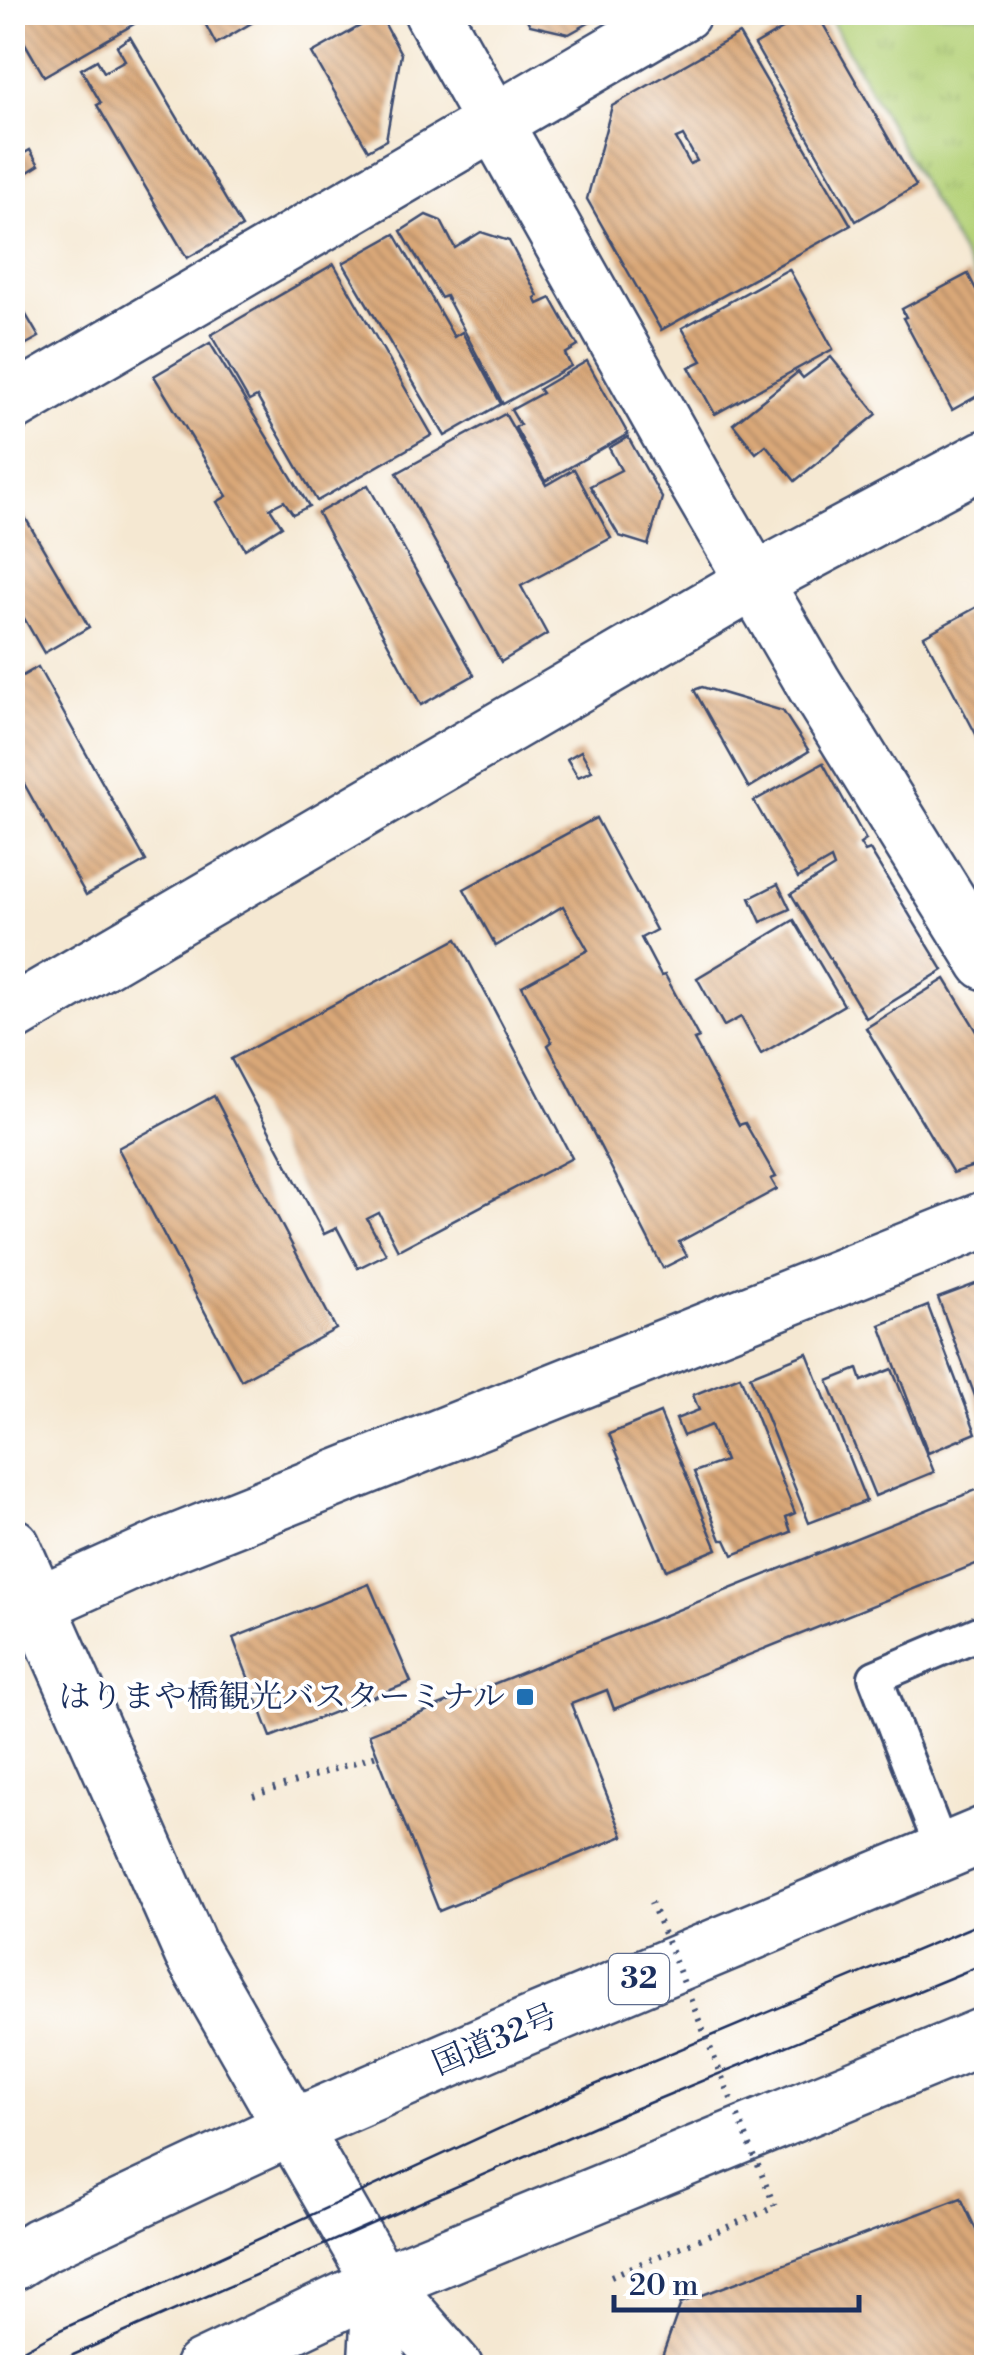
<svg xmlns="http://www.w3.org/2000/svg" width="999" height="2380" viewBox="0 0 999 2380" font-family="'Libre Bodoni','Noto Serif JP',serif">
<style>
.park{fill:url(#park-tufts);stroke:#68806c;stroke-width:2.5}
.building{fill:url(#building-back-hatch);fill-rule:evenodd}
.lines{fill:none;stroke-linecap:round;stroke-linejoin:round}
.lane-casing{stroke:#3c4b6f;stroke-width:38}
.street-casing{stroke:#3c4b6f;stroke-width:60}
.secondary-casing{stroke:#3c4b6f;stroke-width:60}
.highway-casing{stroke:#3c4b6f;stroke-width:60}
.path{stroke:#3c4b6f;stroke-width:6;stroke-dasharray:2.5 8;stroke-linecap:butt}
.lane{stroke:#fff;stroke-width:32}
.street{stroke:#fff;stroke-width:55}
.secondary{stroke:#fff;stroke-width:55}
.highway{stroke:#fff;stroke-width:55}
.tram{stroke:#1b2f5e;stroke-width:2.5}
.path-bridge{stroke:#3c4b6f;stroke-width:6;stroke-dasharray:2.5 8;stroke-linecap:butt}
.poi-dot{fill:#1f6fb2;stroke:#fff;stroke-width:4}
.labels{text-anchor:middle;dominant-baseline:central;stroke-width:8;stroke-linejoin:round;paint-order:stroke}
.shield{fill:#fff;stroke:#5f6d8e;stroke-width:2.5}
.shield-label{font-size:30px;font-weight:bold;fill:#1b2f5e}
.poi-label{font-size:32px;fill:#1b2f5e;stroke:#fff;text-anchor:end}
.street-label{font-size:32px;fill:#1b2f5e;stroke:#fff}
</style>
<defs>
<pattern id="park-tufts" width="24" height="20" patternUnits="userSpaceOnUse" patternTransform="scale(2.5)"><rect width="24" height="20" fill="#b5d279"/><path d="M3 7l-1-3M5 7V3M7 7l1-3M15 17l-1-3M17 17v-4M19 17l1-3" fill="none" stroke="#9bb56b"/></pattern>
<pattern id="building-back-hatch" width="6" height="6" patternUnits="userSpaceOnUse" patternTransform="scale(2.5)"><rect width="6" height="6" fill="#daa878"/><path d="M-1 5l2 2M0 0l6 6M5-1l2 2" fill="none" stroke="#b08966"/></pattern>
</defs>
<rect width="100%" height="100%" fill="#fff"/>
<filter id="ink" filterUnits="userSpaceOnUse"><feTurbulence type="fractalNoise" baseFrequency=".01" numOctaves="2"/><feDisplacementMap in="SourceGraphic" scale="20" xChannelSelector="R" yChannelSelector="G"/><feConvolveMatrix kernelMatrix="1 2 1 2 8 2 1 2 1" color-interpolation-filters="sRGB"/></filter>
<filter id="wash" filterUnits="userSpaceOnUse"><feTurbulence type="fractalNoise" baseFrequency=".0048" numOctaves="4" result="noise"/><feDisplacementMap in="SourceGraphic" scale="40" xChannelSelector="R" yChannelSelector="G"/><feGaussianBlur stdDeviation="2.25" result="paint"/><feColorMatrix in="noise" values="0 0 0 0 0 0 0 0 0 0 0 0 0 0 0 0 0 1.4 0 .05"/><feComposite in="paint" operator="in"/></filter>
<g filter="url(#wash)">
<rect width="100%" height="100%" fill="#f5e8d2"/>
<!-- park -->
<path class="park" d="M827,13h159v284z"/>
<g id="blocks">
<!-- building -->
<g class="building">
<path d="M12,12h116l6,12 -90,52 -32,-55z"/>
<path d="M199,12h71l-54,32z"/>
<path d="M523,12h67l4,8 -25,14 -39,-9z"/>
<path d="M812,12h4l100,174 -60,35 -101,-176z"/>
<path d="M380,15l21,39 -15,86 -18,10 -56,-97z"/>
<path d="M739,34l112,191 -190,105 -74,-131 25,-93zM683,136l14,25 -7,3 -14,-25z"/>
<path d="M130,37l112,190 -55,31 -90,-153 4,-2 -20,-34 16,-9 7,12 21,-12 -8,-14z"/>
<path d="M30,150l9,15 -16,10 -9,-16z"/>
<path d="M426,215l15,6 14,27 26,-16 28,9 29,55 -3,2 3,6 13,-6 27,48 -13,8 6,12 -68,38 -57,-108 -5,2 -40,-67z"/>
<path d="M395,234l59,103 8,-5 39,72 -56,32 -102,-173z"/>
<path d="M334,264l98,171 -115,66 -60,-104 -8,4 -38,-66z"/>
<path d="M789,269l44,80 -118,65 -26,-47 13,-6 -20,-33z"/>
<path d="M968,274l18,35v82l-34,19 -49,-92 3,-1 -4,-8z"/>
<path d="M12,291l27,46 -27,15z"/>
<path d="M210,343l99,163 -16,8 -9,-13 -14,7 12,18 -37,23 -28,-47 10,-6 -73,-120z"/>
<path d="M831,357l46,57 -82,67 -29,-36 -10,8 -23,-29 65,-52 5,6z"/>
<path d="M587,361l41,73 -83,47 -30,-54 5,-2 -9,-15 31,-17 -3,-4z"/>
<path d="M505,414l41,71 28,-16 37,69 -90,48 26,48 -46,28 -104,-189z"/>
<path d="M628,437l34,61 -14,47 -29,-9 -29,-50 31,-16 -12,-22z"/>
<path d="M368,485l106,190 -53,30 -103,-192z"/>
<path d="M12,495l77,132 -45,26 -32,-56z"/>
<path d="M986,602v151l-62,-117z"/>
<path d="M38,667l108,194 -60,34 -74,-133v-80z"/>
<path d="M702,687l81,24 26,40 -60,37 -55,-98z"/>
<path d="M581,751l11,20 -14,6 -11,-18z"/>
<path d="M823,763l43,77 -6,4 5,8 5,-2 73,120 -77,48 -75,-124 43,-27 -3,-8 -33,19 -44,-77z"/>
<path d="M596,818l60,112 -15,8 20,38 4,-1 34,63 -5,2 45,85 6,-2 31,54 -5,2 6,10 -98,53 8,14 -24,12 -115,-223 4,-3 -30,-56 66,-36 -25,-44 -67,40 -32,-57z"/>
<path d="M778,884l12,25 -29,13 -11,-24z"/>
<path d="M794,920l50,85 -83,49 -20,-37 -17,9 -27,-48z"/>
<path d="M457,939l115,219 -174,92 -19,-37 -12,6 19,35 -28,14 -21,-40 -13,6 -93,-175z"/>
<path d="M945,979l41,67v87l-12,33 -21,7 -87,-145z"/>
<path d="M214,1096l122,233 -95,51 -123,-232z"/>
<path d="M986,1280v145l-48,-127z"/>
<path d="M928,1306l48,127 -48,20 -48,-128z"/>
<path d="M807,1353l59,148 -57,22 -59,-147z"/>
<path d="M858,1369l4,12 30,-12 42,103 -59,24 -47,-115z"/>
<path d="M740,1376l55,137 -9,4 5,15 -58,23 -7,-15h-5l-27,-68 31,-11 -14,-36 -28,11 -7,-17 23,-9 -6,-15z"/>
<path d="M660,1413l57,136 -51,21 -57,-136z"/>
<path d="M986,1486v74l-372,149 -7,-19 -36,14 52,132 -184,75 -70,-177z"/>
<path d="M369,1584l42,98 -140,55 -38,-99z"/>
<path d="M961,2198l25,53v117h-328l23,-65z"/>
</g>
</g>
</g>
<g filter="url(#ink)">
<use href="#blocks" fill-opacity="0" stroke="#3c4b6f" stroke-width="2.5"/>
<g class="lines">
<!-- lane casing -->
<g class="lane-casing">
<path id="lane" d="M943,1852l-68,-175 111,-47"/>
</g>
<!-- street casing -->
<g class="street-casing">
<g id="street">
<path d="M432,12l261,464 121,208 172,278"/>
<path d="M12,404l671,-392"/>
<path d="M12,1014l743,-433 231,-123"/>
<path d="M38,1604l129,-58 819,-327"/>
</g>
</g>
<!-- secondary casing -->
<g class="secondary-casing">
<g id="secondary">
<path d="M12,1546l180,407 189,330 74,85"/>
<path d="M376,2368l5,-85"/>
</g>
</g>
<!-- highway casing -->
<g class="highway-casing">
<g id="highway">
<path d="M12,2263l27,-17 254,-119 206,-89 487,-204"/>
<path d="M202,2368l179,-85 605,-248"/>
</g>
</g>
<!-- path -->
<g class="path">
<path d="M253,1796l124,-41"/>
<path d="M611,2276l164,-69"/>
</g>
<!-- lane -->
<use href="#lane" class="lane"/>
<!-- street -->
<use href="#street" class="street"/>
<!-- secondary -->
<use href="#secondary" class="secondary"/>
<!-- highway -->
<use href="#highway" class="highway"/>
<!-- tram -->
<g class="tram">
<path d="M12,2356l46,-25 532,-244 396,-166"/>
<path d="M52,2368l21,-13 537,-236 376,-156"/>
</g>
<!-- path-bridge -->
<path class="path-bridge" d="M651,1902l124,305"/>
</g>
</g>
<!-- markers -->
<rect class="poi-dot" x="515" y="1687" width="20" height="20" rx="5"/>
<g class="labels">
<!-- shield labels -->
<rect class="shield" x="609" y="1954" width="60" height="50" rx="8"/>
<g class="shield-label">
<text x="639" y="1979">32</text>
</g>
<!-- poi labels -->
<g class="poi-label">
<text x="505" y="1697">はりまや橋観光バスターミナル</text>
</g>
<!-- street labels -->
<g class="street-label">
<text transform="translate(495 2040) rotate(-23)">国道32号</text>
</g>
</g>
<!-- margin -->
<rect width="999" height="2380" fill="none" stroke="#fff" stroke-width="50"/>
<!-- scale -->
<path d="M614 2295v15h245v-15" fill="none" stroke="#1b2f5e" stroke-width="5"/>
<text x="629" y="2295" font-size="30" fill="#1b2f5e" stroke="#ffffff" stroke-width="8" paint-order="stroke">20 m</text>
</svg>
